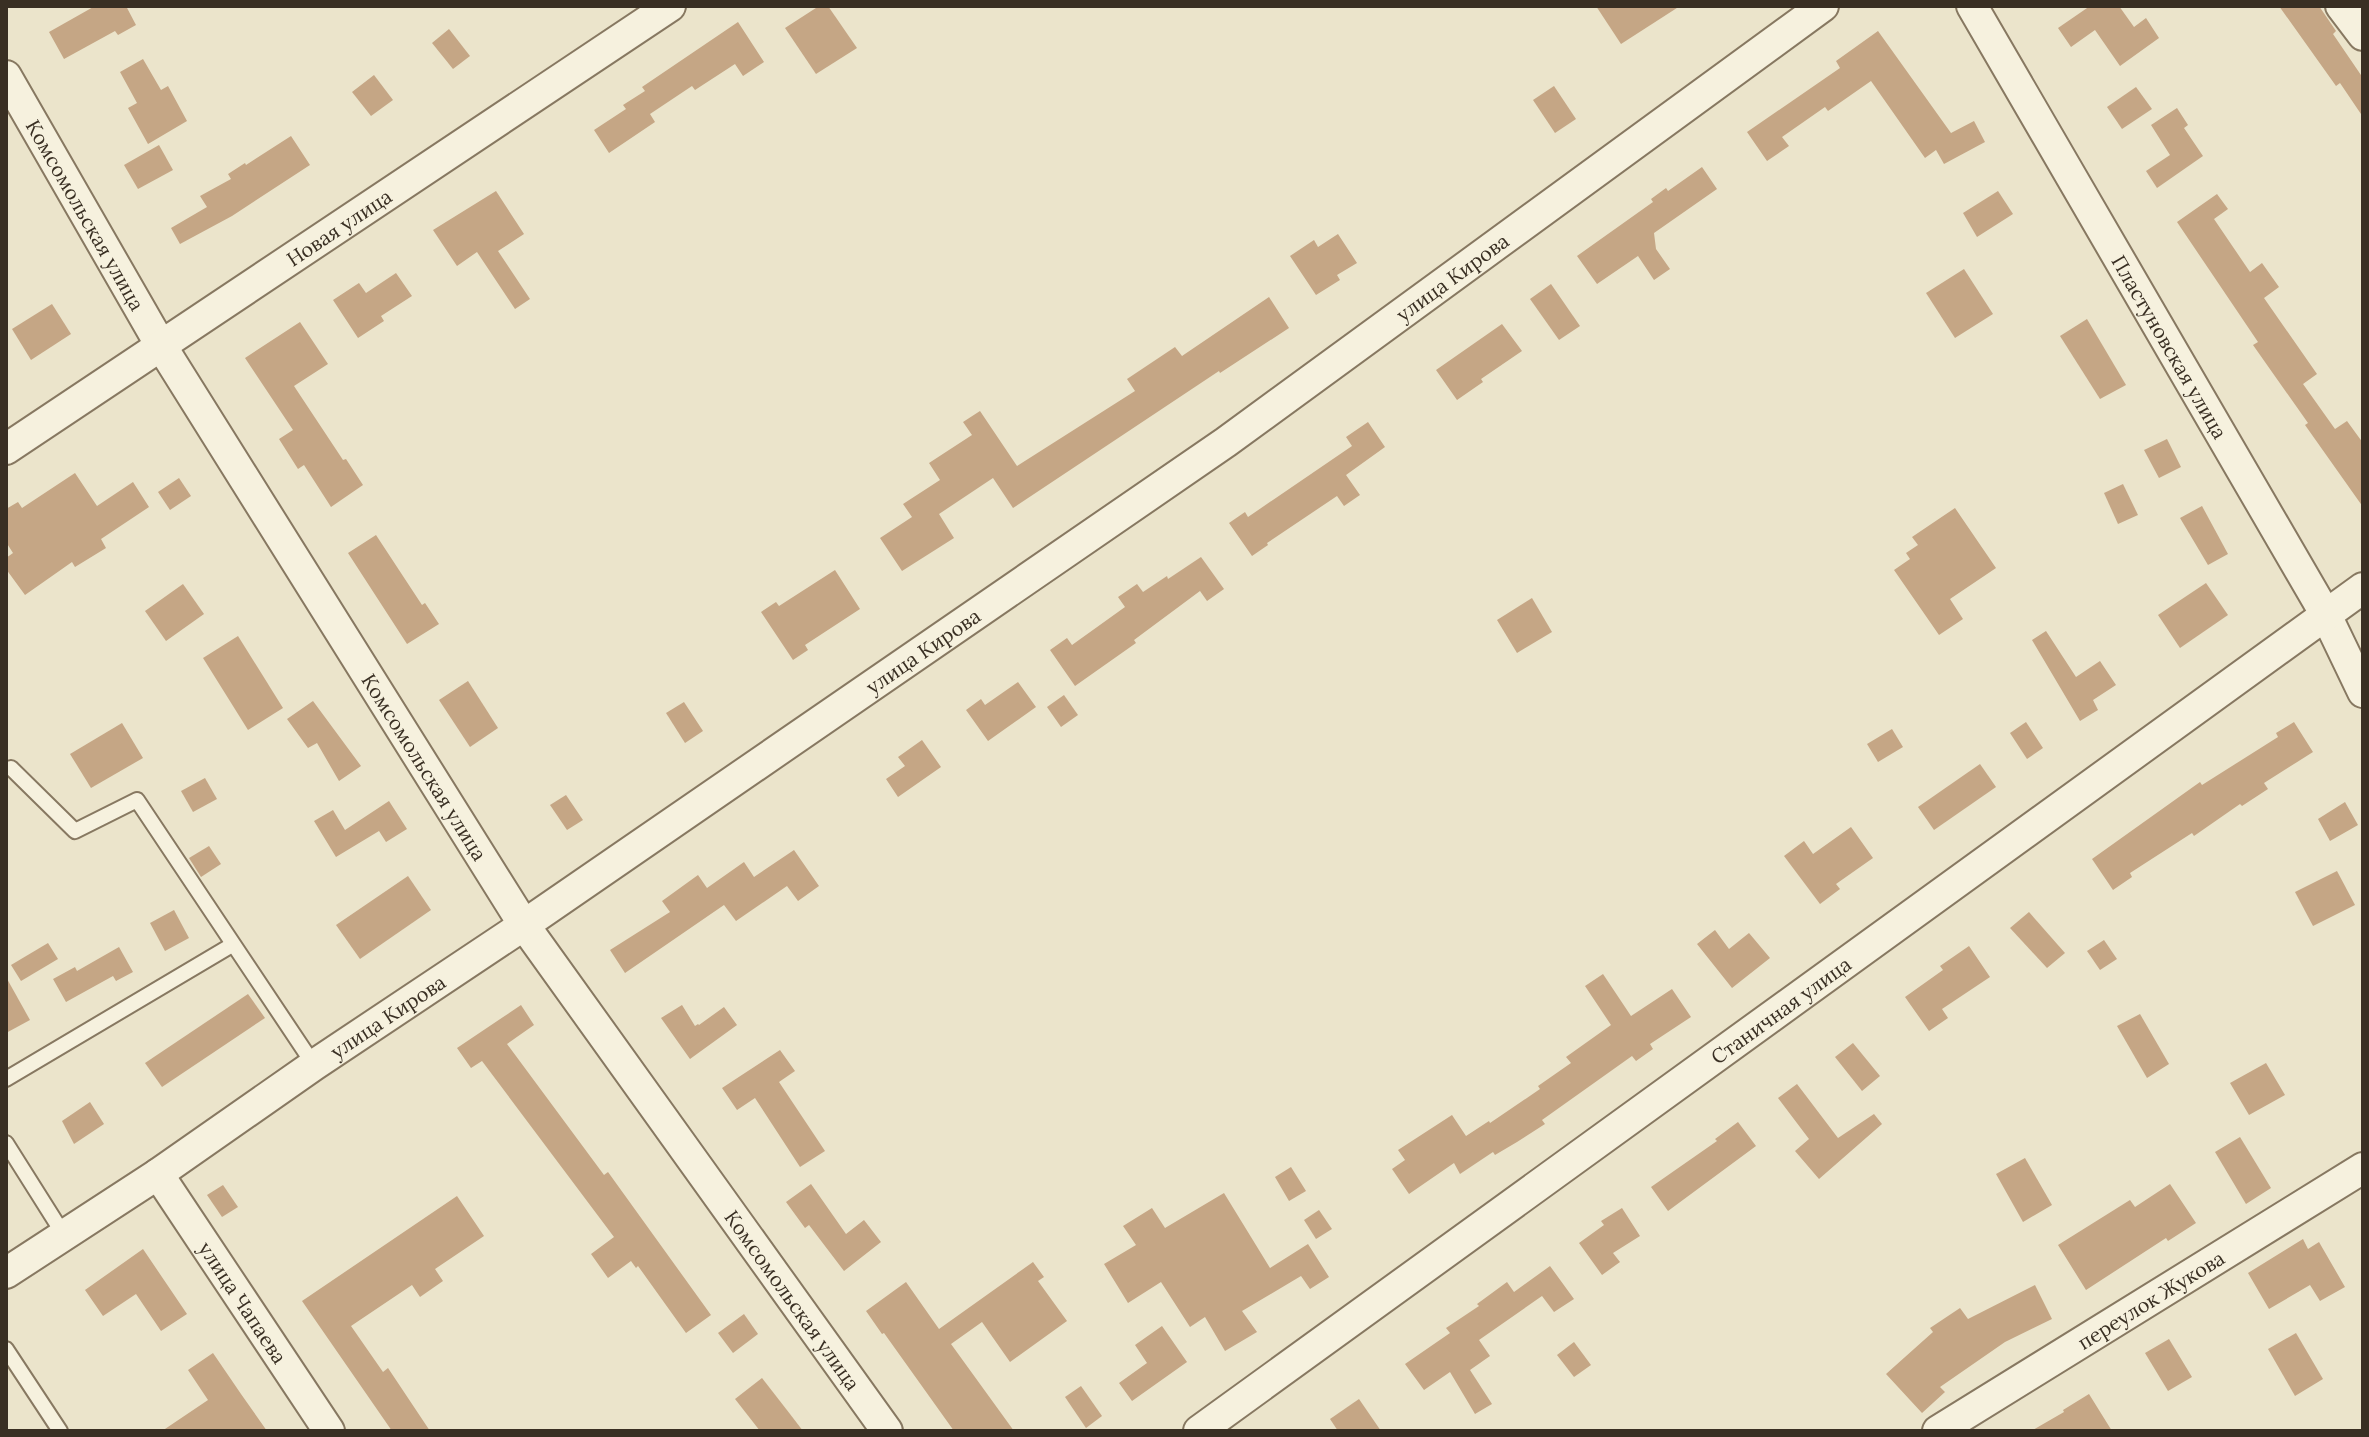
<svg xmlns="http://www.w3.org/2000/svg" width="2369" height="1437" viewBox="0 0 2369 1437" font-family="Lora,serif">
<style>
.building{fill:#c5a685}
.lines{fill:none;stroke-linecap:round;stroke-linejoin:round}
.service-casing{stroke:#877861;stroke-width:18}
.minor-casing{stroke:#877861;stroke-width:34}
.service{stroke:#f6f1de;stroke-width:14}
.minor{stroke:#f6f1de;stroke-width:30}
.labels{text-anchor:middle;dominant-baseline:central;stroke-width:7;stroke-linejoin:round;paint-order:stroke}
.street-label{font-size:20px;fill:#392f23;stroke:#f3eeda}
</style>
<rect width="100%" height="100%" fill="#ebe4cb"/>
<!-- building -->
<g class="building">
<path d="M95,6h31l10,19 -18,10 -3,-4 -51,28 -15,-27z"/>
<path d="M819,6h9l29,42 -41,26 -31,-46z"/>
<path d="M1596,6h84l-59,38z"/>
<path d="M2090,6h29l15,21 12,-9 13,20 -39,28 -25,-36 -24,17 -13,-19z"/>
<path d="M2279,6h40l17,25 -3,3 30,44v39l-23,-34 -4,3z"/>
<path d="M738,22l26,40 -21,14 -8,-12 -40,26 -3,-4 -42,28 5,8 -46,31 -15,-23 32,-21 -3,-4 22,-14 -3,-4z"/>
<path d="M449,29l21,27 -17,13 -21,-26z"/>
<path d="M1878,31l73,102 23,-12 11,21 -41,22 -8,-14 -11,8 -54,-77 -43,30 -3,-4 -43,30 7,9 -22,15 -20,-29 93,-64 -4,-7z"/>
<path d="M143,59l18,31 7,-4 19,35 -39,23 -20,-36 9,-5 -17,-31z"/>
<path d="M374,75l19,25 -22,16 -19,-24z"/>
<path d="M1554,86l22,33 -21,14 -22,-33z"/>
<path d="M2136,87l16,22 -30,20 -15,-22z"/>
<path d="M2177,108l11,17 -4,3 19,28 -46,32 -11,-17 24,-16 -19,-30z"/>
<path d="M291,136l19,29 -78,51 -52,28 -9,-16 36,-21 -7,-11 31,-17 -3,-5 17,-11 1,2z"/>
<path d="M159,145l14,25 -35,19 -14,-24z"/>
<path d="M1702,167l15,22 -63,44 2,16 14,20 -16,11 -16,-24 -41,28 -20,-28 76,-54 -2,-3 15,-11 2,3z"/>
<path d="M496,191l28,43 -26,17 32,48 -15,10 -38,-57 -20,14 -24,-36z"/>
<path d="M1998,191l15,23 -36,23 -14,-24z"/>
<path d="M2217,194l11,15 -14,10 36,53 12,-9 17,24 -15,11 53,76 -14,10 32,45 12,-8 16,22v64l-58,-82 3,-2 -55,-78 5,-3 -81,-120z"/>
<path d="M1338,234l19,29 -20,12 3,5 -24,15 -26,-39 24,-16 4,7z"/>
<path d="M1964,269l29,45 -38,24 -29,-45z"/>
<path d="M396,273l16,23 -31,20 3,5 -26,17 -25,-38 26,-17 7,10z"/>
<path d="M1551,284l29,42 -21,14 -29,-41z"/>
<path d="M1269,297l20,31 -69,45 -1,-2 -206,137 -20,-30 -54,36 15,24 -52,33 -22,-33 32,-21 -9,-13 37,-24 -11,-17 43,-28 -9,-13 17,-11 37,55 118,-75 -8,-12 48,-32 7,9z"/>
<path d="M52,304l19,30 -40,26 -19,-31z"/>
<path d="M2087,319l39,66 -26,14 -40,-63z"/>
<path d="M300,322l28,42 -34,22 49,74 3,-1 17,26 -32,22 -27,-42 -6,4 -19,-30 14,-9 -48,-72z"/>
<path d="M1502,324l20,27 -41,28 2,3 -26,18 -21,-30z"/>
<path d="M1368,422l17,25 -39,28 14,20 -16,11 -7,-10 -70,47 1,2 -16,11 -23,-33 16,-11 3,5 104,-71 -6,-9z"/>
<path d="M2167,439l14,28 -22,11 -15,-28z"/>
<path d="M75,473l22,33 36,-24 16,25 -48,32 5,9 -31,19 -3,-5 -47,33 -19,-26v-11l7,-5 -7,-11v-33l12,-7 4,6z"/>
<path d="M179,478l12,18 -21,14 -12,-18z"/>
<path d="M2123,484l15,31 -20,9 -14,-31z"/>
<path d="M2202,506l26,48 -20,11 -28,-47z"/>
<path d="M1955,508l41,60 -46,31 13,20 -24,16 -45,-65 16,-11 -4,-6 12,-8 -6,-8z"/>
<path d="M376,535l46,70 3,-2 14,21 -32,20 -59,-91z"/>
<path d="M1201,557l23,32 -17,12 -7,-10 -66,49 2,3 -61,43 -25,-36 17,-12 5,7 53,-38 -7,-10 19,-13 6,8 24,-16 1,3z"/>
<path d="M835,570l25,39 -55,36 3,5 -15,10 -32,-48 15,-10 3,4z"/>
<path d="M2206,583l22,32 -48,33 -22,-33z"/>
<path d="M183,584l21,30 -38,27 -21,-30z"/>
<path d="M1532,598l20,34 -35,21 -20,-33z"/>
<path d="M2046,631l30,46 24,-16 16,24 -23,15 5,10 -18,11 -48,-81z"/>
<path d="M238,636l45,72 -35,22 -45,-72z"/>
<path d="M468,681l30,47 -28,19 -31,-47z"/>
<path d="M1018,682l18,25 -48,34 -22,-31 15,-11 4,6z"/>
<path d="M1064,695l14,20 -17,12 -14,-20z"/>
<path d="M313,701l48,65 -22,15 -22,-38 -9,5 -21,-29z"/>
<path d="M684,702l19,29 -18,12 -19,-30z"/>
<path d="M2026,722l17,26 -16,11 -17,-26z"/>
<path d="M2294,722l19,30 -49,31 4,6 -26,17 -2,-2 -46,32 -2,-3 -62,40 2,4 -19,13 -21,-31 108,-77 2,3 76,-48 -2,-4z"/>
<path d="M122,723l21,35 -52,30 -21,-34z"/>
<path d="M1892,729l11,18 -25,15 -11,-18z"/>
<path d="M922,740l19,27 -43,30 -12,-18 19,-13 -7,-9z"/>
<path d="M1980,764l16,23 -62,43 -16,-23z"/>
<path d="M205,778l12,21 -24,13 -12,-21z"/>
<path d="M566,795l17,25 -16,10 -17,-25z"/>
<path d="M389,801l18,28 -21,13 -7,-11 -43,26 -22,-36 19,-11 12,20z"/>
<path d="M2345,802l13,23 -28,16 -12,-22z"/>
<path d="M1851,827l22,31 -37,26 4,5 -20,15 -36,-48 20,-15 9,13z"/>
<path d="M209,846l12,18 -20,13 -12,-19z"/>
<path d="M794,850l25,36 -21,15 -11,-15 -51,35 -12,-16 -99,68 -15,-23 60,-38 -8,-11 36,-26 9,13 37,-26 10,15z"/>
<path d="M2337,871l18,34 -42,21 -18,-34z"/>
<path d="M408,876l23,34 -71,49 -24,-34z"/>
<path d="M174,910l15,28 -24,13 -15,-28z"/>
<path d="M2029,912l36,41 -18,15 -37,-40z"/>
<path d="M1715,930l14,19 20,-16 21,25 -38,30 -35,-44z"/>
<path d="M2104,940l13,19 -17,11 -13,-19z"/>
<path d="M48,943l10,16 -37,22 -10,-16z"/>
<path d="M1969,946l21,31 -48,32 6,9 -19,13 -24,-34 38,-27 -3,-4z"/>
<path d="M119,947l14,25 -17,9 -3,-5 -47,26 -13,-23 22,-12 2,4z"/>
<path d="M1603,974l28,42 41,-27 19,28 -41,27 3,5 -17,12 -4,-5 -90,64 3,4 -28,18 -22,13 -2,-3 -33,22 -6,-11 -45,31 -17,-25 13,-9 -7,-10 54,-35 14,21 23,-15 1,2 50,-34 -2,-3 33,-23 -5,-6 45,-32 -26,-39z"/>
<path d="M6,977l24,43 -24,13z"/>
<path d="M248,994l17,24 -103,69 -17,-24z"/>
<path d="M521,1005l13,20 -27,19 97,131 4,-3 103,143 -25,18 -48,-67 -2,2 -5,-7 -23,17 -17,-24 23,-17 -132,-176 -11,7 -14,-20z"/>
<path d="M682,1005l13,21 3,-2 1,1 25,-18 13,18 -47,34 -29,-41z"/>
<path d="M2140,1014l29,50 -22,14 -30,-52z"/>
<path d="M1853,1043l27,33 -18,15 -27,-34z"/>
<path d="M780,1050l15,21 -16,11 46,69 -25,16 -45,-69 -18,12 -15,-22z"/>
<path d="M2266,1063l19,32 -36,20 -19,-32z"/>
<path d="M1797,1084l41,54 36,-24 8,10 -63,55 -24,-28 14,-12 -31,-41z"/>
<path d="M90,1102l14,22 -30,20 -12,-23z"/>
<path d="M1738,1122l18,24 -88,65 -17,-24 66,-46 -2,-2z"/>
<path d="M2240,1137l31,51 -25,16 -31,-52z"/>
<path d="M2025,1158l27,47 -29,17 -27,-48z"/>
<path d="M1291,1167l15,24 -17,10 -14,-24z"/>
<path d="M811,1184l35,50 18,-14 17,22 -37,29 -35,-46 -4,3 -19,-26z"/>
<path d="M2170,1184l26,39 -28,18 -2,-3 -80,52 -28,-45 72,-45 5,7z"/>
<path d="M223,1185l15,22 -16,10 -15,-22z"/>
<path d="M1224,1193l46,75 38,-24 21,33 -19,12 -9,-13 -59,35 15,21 -32,19 -20,-34 -15,10 -29,-45 -33,21 -24,-39 32,-19 -13,-19 29,-18 13,20z"/>
<path d="M457,1196l27,40 -49,33 8,12 -23,16 -8,-12 -61,41 32,46 5,-4 42,63h-38l-90,-130z"/>
<path d="M1622,1208l18,28 -27,17 7,9 -18,13 -23,-32 25,-18 -3,-4z"/>
<path d="M1319,1210l13,19 -16,10 -12,-19z"/>
<path d="M2303,1239l5,10 11,-7 26,45 -25,14 -10,-16 -41,24 -21,-36z"/>
<path d="M143,1249l44,65 -26,17 -25,-37 -33,22 -18,-26z"/>
<path d="M1033,1262l11,15 -6,4 29,40 -57,41 -28,-40 -31,22 63,87h-60l-70,-98 -2,1 -16,-23 40,-29 33,47z"/>
<path d="M1550,1266l24,33 -20,13 -12,-16 -63,44 11,16 -20,14 22,34 -17,10 -25,-42 -26,18 -19,-26 45,-31 -4,-5 33,-22 -2,-2 30,-22 7,10z"/>
<path d="M2035,1285l17,34 -47,23 -65,45 5,5 -23,21 -36,-39 47,-42 -3,-4 30,-20 8,11z"/>
<path d="M744,1314l14,20 -25,19 -15,-20z"/>
<path d="M1162,1326l25,36 -55,39 -13,-18 28,-20 -12,-18z"/>
<path d="M2296,1333l27,46 -28,17 -27,-47z"/>
<path d="M2169,1339l23,38 -24,14 -23,-38z"/>
<path d="M1574,1342l17,23 -17,12 -17,-22z"/>
<path d="M213,1353l28,41 26,37h-105l46,-31 -20,-30z"/>
<path d="M762,1378l28,36 13,17h-43l-25,-32z"/>
<path d="M1081,1386l21,30 -16,12 -21,-31z"/>
<path d="M2089,1394l23,37h-81l33,-19 -1,-2z"/>
<path d="M1359,1399l22,32h-43l-8,-12z"/>
</g>
<g class="lines">
<!-- service casing -->
<g class="service-casing">
<g id="service">
<path d="M11,768l64,63 62,-31 177,265"/>
<path d="M6,1079l226,-134"/>
<path d="M6,1143l58,92"/>
<path d="M6,1349l54,82"/>
</g>
</g>
<!-- minor casing -->
<g class="minor-casing">
<g id="minor">
<path id="s1" d="M1972,6l354,609 37,77"/>
<path d="M2341,6l22,29"/>
<path id="s2" d="M6,76l154,268 364,581 363,506"/>
<path id="s3" d="M6,449l664,-443"/>
<path id="s4" d="M158,1174l171,257"/>
<path id="s5" d="M6,1273l152,-99 156,-109 210,-140 702,-483 597,-436"/>
<path id="s6" d="M1199,1431l1164,-843"/>
<path id="s7" d="M1938,1431l425,-263"/>
</g>
</g>
<!-- service -->
<use href="#service" class="service"/>
<!-- minor -->
<use href="#minor" class="minor"/>
</g>
<g class="labels">
<!-- street labels -->
<g class="street-label">
<text stroke="none"><textPath href="#s2" startOffset="160">Комсомольская улица</textPath></text>
<text stroke="none"><textPath href="#s3" startOffset="400">Новая улица</textPath></text>
<text stroke="none"><textPath href="#s5" startOffset="1756">улица Кирова</textPath></text>
<text stroke="none"><textPath href="#s1" startOffset="394">Пластуновская улица</textPath></text>
<text stroke="none"><textPath href="#s5" startOffset="1108">улица Кирова</textPath></text>
<text stroke="none"><textPath href="#s2" startOffset="808">Комсомольская улица</textPath></text>
<text stroke="none"><textPath href="#s6" startOffset="718">Станичная улица</textPath></text>
<text stroke="none"><textPath href="#s5" startOffset="460">улица Кирова</textPath></text>
<text stroke="none"><textPath href="#s7" startOffset="250">переулок Жукова</textPath></text>
<text stroke="none"><textPath href="#s2" startOffset="1456">Комсомольская улица</textPath></text>
<text stroke="none"><textPath href="#s4" startOffset="154">улица Чапаева</textPath></text>
</g>
</g>
<!-- border -->
<rect width="2369" height="1437" fill="none" stroke="#392f23" stroke-width="16"/>
</svg>
